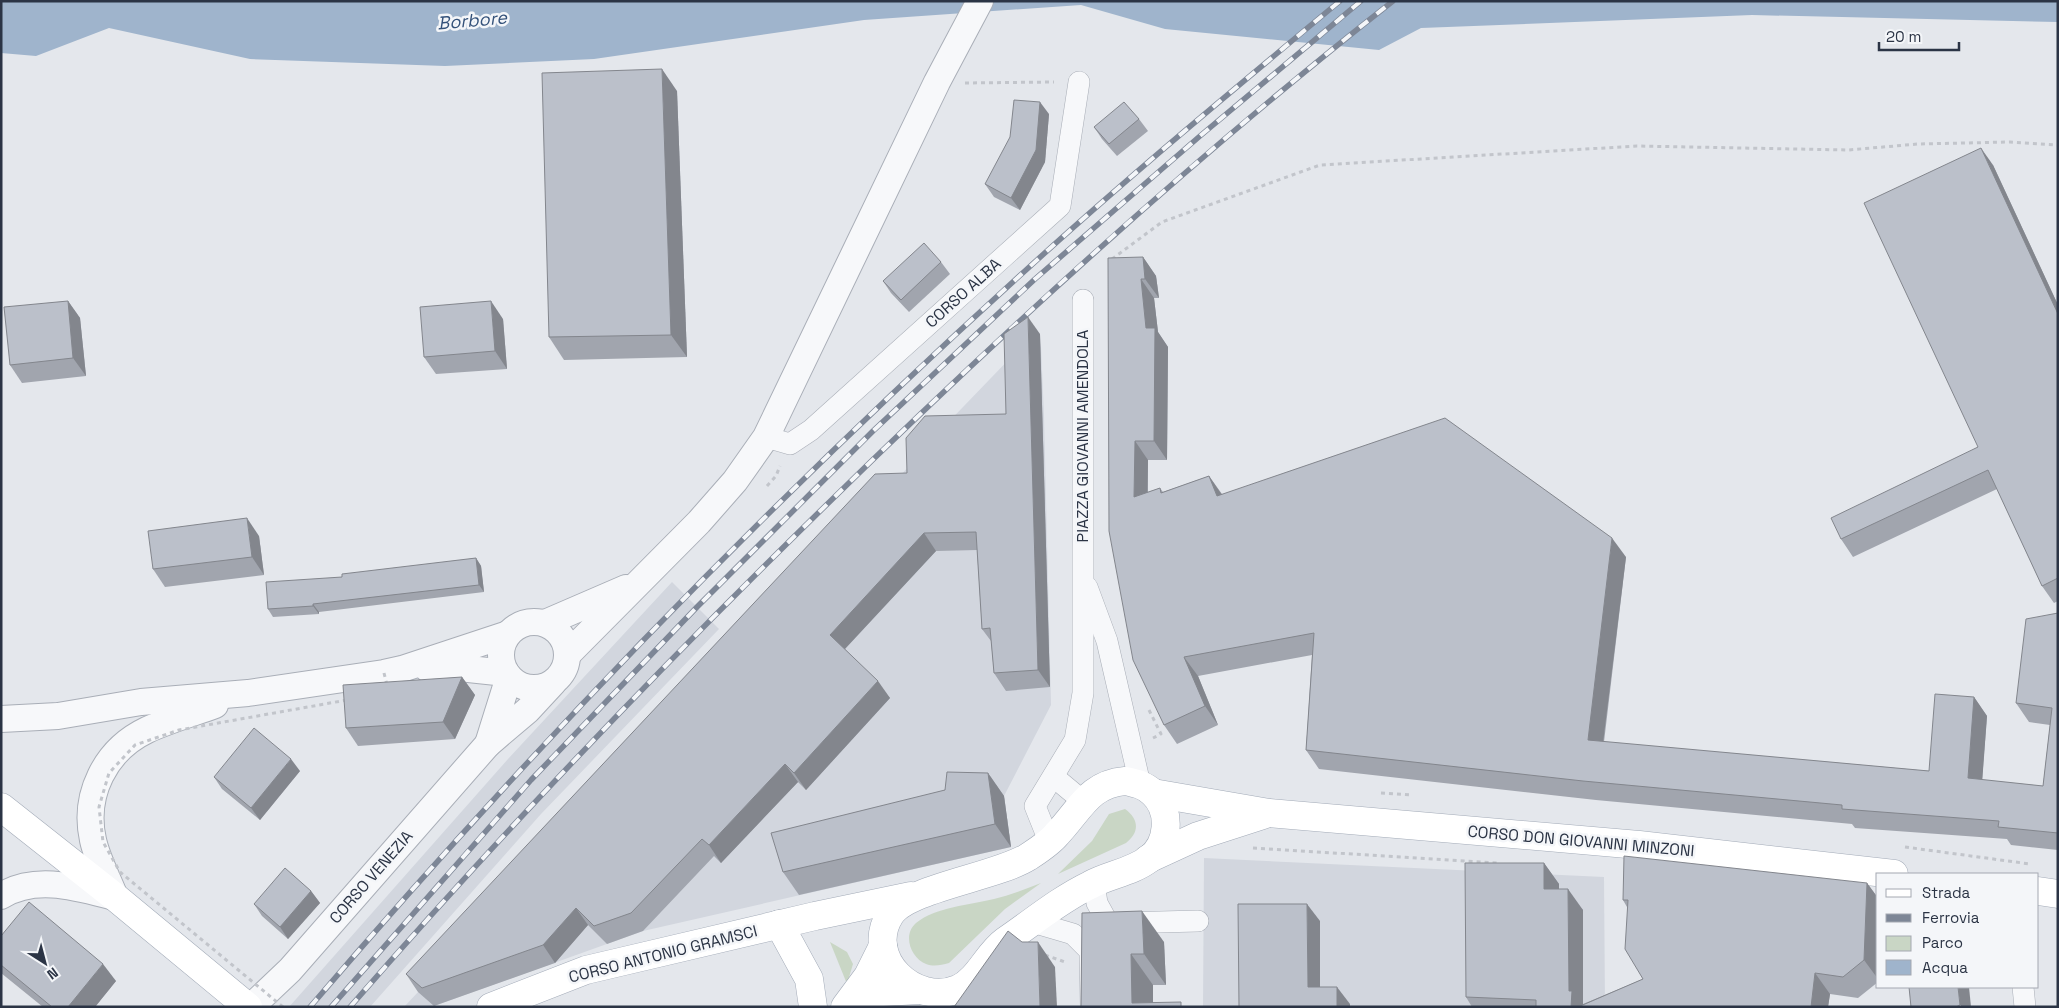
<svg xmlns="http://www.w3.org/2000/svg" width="2059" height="1008" viewBox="0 0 2059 1008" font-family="'Space Grotesk',sans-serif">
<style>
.built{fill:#d2d6de}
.green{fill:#c9d6c5}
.water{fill:#9fb4cc}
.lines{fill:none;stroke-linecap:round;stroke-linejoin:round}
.minor-casing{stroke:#a9aeb7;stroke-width:22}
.tertiary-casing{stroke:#a9aeb7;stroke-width:28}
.primary-casing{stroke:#a3abb8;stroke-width:29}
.path{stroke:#c2c5cb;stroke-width:3;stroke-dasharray:4 4;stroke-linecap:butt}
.minor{stroke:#f7f8fa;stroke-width:21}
.tertiary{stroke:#f7f8fa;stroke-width:26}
.primary{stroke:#fff;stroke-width:28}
.rail-casing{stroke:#7d8696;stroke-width:5.5}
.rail{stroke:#f4f6f9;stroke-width:4;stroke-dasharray:11;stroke-linecap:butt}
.path-bridge{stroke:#c2c5cb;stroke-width:3;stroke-dasharray:4 4;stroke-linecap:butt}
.wall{fill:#a1a5ae}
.shaded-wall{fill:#83868d}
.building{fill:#bbc0ca;stroke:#83868d}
.labels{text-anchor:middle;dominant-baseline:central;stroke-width:5;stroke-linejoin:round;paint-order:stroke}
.street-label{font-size:16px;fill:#2b3445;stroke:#f4f6f9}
.water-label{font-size:18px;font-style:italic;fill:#34527a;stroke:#f4f6f9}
</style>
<rect width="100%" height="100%" fill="#e4e7ec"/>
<!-- built -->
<g class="built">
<path d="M1039,339l2,8 3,69 7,289 -47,91 7,51 -368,84 -212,76h-27l483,-516 50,-57 79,-82z"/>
<path d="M672,582l47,47 -178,185 -171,193h-81l219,-248z"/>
<path d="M1204,858l400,19 1,130h-402z"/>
</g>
<!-- green -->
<g class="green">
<path d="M1125,809c15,11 14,24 1,34l-68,31 34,-33 17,-27z"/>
<path d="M1041,883l-36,26 -56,54c-8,2 -15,4 -23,1 -15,-6 -24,-29 -10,-41 20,-16 54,-18 78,-24 16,-4 32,-10 47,-16z"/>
<path d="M830,942l17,10 6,12 -6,20z"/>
</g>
<!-- water -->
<path class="water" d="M1,1h2057v21l-306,-7 -331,13 -42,22 -214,-21 -84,-24 -217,15 -270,39 -149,7 -195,-7 -141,-31 -73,28 -35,-3z"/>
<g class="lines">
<!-- minor casing -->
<g class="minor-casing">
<g id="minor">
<path d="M766,437l24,7 21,-14 249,-224 19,-124"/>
<path d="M1087,587l20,54 33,143"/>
<path d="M1054,777l30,25"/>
<path d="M1049,841l-14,-35 40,-66 8,-47v-393"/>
<path d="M1032,922l41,12 17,17 1,56"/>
<path d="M1121,923l77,-2"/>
<path d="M1093,926l15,-3 -11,-20 -3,-20"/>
<path d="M2023,987l2,20"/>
</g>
</g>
<!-- tertiary casing -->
<g class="tertiary-casing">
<g id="tertiary">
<circle cx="534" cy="655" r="33"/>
<path d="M545,623l81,-35"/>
<path d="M568,654l131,-132 36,-41 31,-44 171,-355 43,-81"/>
<path d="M428,669l31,-1 47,5"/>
<path d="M509,677l-21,67 40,-34 25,-27"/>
<path d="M1,719l57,-3 83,-14 107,-9 136,-20 18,-4 106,-35"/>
<path d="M1,896c35,-22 78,-8 114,1"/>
<path d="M115,897c-7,-18 -18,-38 -22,-57 -10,-45 12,-90 54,-110 22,-10 46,-17 68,-25"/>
<path d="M251,1007l39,-37 198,-226"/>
</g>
</g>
<!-- primary casing -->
<g class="primary-casing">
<g id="primary">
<path d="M1125,781c10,2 20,4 28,12 19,18 16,51 -4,66 -17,13 -41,16 -59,26 -31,15 -57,37 -85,56 -18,13 -26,38 -47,48 -43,18 -95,-31 -68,-74 17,-27 106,-38 138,-58 9,-6 22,-14 29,-23 23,-24 32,-50 68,-53z"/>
<path d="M1153,793l116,20 370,32 255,29"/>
<path d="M1,807l114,90 133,110"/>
<path d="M1148,859l50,-23 65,-21"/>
<path d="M2038,891l20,3"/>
<path d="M779,924l30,55 4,28"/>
<path d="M849,1003l34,-11 37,-2"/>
<path d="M491,1007l95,-37 229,-54 96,-20"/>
<path d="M845,1007l23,-31 15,-30"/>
</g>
</g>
<!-- path -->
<g class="path">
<path d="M965,83l89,-1"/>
<path d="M1112,259l50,-37 158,-57 317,-19 211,4 70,-6 92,-2 48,3"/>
<path d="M767,486l9,-10 4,-10"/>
<path d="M1149,710l12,24 -8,4"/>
<path d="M1381,793l31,2"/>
<path d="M1905,847l125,17"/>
<path d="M1253,848l245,15"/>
<path d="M1045,955l20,7"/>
</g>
<!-- minor -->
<use href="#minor" class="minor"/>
<!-- tertiary -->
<use href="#tertiary" class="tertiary"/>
<!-- primary -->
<use href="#primary" class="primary"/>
<!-- rail casing -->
<g class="rail-casing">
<g id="rail">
<path d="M310,1007c223,-261 462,-507 716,-737 102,-93 208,-181 314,-269"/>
<path d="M331,1007l200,-227 166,-173 176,-176 162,-152 165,-143 161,-135"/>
<path d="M350,1007c147,-169 301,-330 461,-487 185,-182 377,-358 582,-519"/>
</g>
</g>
<!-- rail -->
<use href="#rail" class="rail"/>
<!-- path-bridge -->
<g class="path-bridge">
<path d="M384,673l3,12"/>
<path d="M283,1007l-163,-135 -17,-30 -4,-35 10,-34 26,-28 44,-15 168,-30"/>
</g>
</g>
<!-- wall -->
<g class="wall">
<path d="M677,91l10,266 -123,3 -15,-23z"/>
<path d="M1049,114l-4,48 -25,48 -26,-13 -9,-13z"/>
<path d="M1139,119l9,12 -31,25 -15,-17 -8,-12z"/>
<path d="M1993,165l65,140v296l-4,2 -12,-17 -45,-97 -144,68 -12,-18 137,-92z"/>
<path d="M1143,257l13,19 3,22h-5l4,34 10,15 -1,113h-19v32l12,-4 3,4 46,-16 13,18 404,63 -22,185 325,29 45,-74 13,19 -5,64 61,6 7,-61 -21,-3 -13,-19 42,-90v237l-47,-5 -4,-6 -152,-11 -3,-4 -256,-24 -277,-31 -13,-19 6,-95 -114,21 20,49 -41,19 -13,-19 -55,-194z"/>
<path d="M941,262l9,12 -41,38 -18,-19 -8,-12z"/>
<path d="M68,301l12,17 6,58 -64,7 -12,-18z"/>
<path d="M503,319l4,50 -71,5 -12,-17z"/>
<path d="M1040,334l10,353 -44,4 -12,-18 -3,-32 -9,-12 -5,-79 -41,1 -91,98 45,49 -84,92 -8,-8 -77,81 -7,-7 -71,75 -36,13 -19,-19 -33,38 -121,43 -16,-14 -12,-18 501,-501 99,-59z"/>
<path d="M259,536l5,39 -99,12 -12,-18z"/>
<path d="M476,558l5,8 3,26 -165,20v2l-46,3 -5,-8 74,-32z"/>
<path d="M462,677l13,18 -20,44 -97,7 -12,-18z"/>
<path d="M300,771l-40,49 -38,-31 -8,-12z"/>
<path d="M988,773l16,23 7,51 -212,48 -16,-23 162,-82z"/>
<path d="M1544,863l15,21v5l24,21v94l60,-25 -16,-72 -4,-7 244,-17 11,15v84l-20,16 -28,-4 -2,13h-356l-6,-10z"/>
<path d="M311,891l9,12 -32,36 -26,-23 -8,-12z"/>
<path d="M1082,913l82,29 2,43h-13v18l-72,4z"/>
<path d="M1,936l115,45 -21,26h-52l-42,-34z"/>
</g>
<!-- shaded-wall -->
<g class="shaded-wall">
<path d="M662,69l15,22 10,266 -16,-22z"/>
<path d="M1040,102l9,12 -4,48 -25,48 -9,-12z"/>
<path d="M1981,148l12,17 65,140v9z"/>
<path d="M1143,257l13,19 3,22 -14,-19z"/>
<path d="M1141,279l13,19 4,34 10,15 -1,113 -13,-19 -8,-113z"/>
<path d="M68,301l12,17 6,58 -13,-18z"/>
<path d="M491,301l12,18 4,50 -12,-18z"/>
<path d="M1028,317l12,17 10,353 -12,-17z"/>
<path d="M1135,441l13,19 -1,56 -13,-19z"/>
<path d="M1209,476l13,19 -5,1z"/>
<path d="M247,518l12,18 5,39 -12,-18z"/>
<path d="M924,533l12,18 -94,101 -12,-17z"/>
<path d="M1612,538l14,19 -25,202 -13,-19z"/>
<path d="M476,558l5,8 3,26 -5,-7z"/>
<path d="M313,604l6,8v2l-6,-8z"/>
<path d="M1184,657l14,19 20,49 -13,-19z"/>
<path d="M462,677l13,18 -20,44 -12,-17z"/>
<path d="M878,681l12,17 -84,92 -12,-17z"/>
<path d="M1974,697l13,19 -6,81 -13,-19z"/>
<path d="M291,759l9,12 -40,49 -9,-12z"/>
<path d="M785,764l13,18 -77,81 -12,-18z"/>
<path d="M988,773l16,23 7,51 -16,-23z"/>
<path d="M1544,863l15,21v26l-15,-21z"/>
<path d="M1867,883l11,15v81l-14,-19z"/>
<path d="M1568,889l15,21v97h-12l-2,-16z"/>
<path d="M311,891l9,12 -32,36 -8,-12z"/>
<path d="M1307,904l13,17v84l-12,-18z"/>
<path d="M576,908l12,17 -33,38 -12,-18z"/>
<path d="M1142,911l22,31 2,43 -22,-31z"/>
<path d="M1038,942l17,25 2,40h-17z"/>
<path d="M1131,954l22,31v22l-21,-4z"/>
<path d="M103,964l13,17 -21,26h-27z"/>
<path d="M1815,973l15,21 -2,13h-17z"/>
<path d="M1337,987l13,17v3h-13z"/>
<path d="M1958,987h11l2,20h-9l-2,-2z"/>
</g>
<!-- building -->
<g class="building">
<path d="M662,69l9,266 -122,2 -7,-264z"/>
<path d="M1014,100l26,2 -4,48 -25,48 -26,-14 25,-47z"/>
<path d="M1124,102l15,17 -30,25 -15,-17z"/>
<path d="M1981,148l77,166v264l-16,8 -54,-116 -147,69 -10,-21 147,-71 -114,-244z"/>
<path d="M924,243l17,19 -40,38 -18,-19z"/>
<path d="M1143,257l2,22h-4l5,49h9l-1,113h-19l-1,56 26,-9 1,5 48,-17 8,20 228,-78 167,120 -24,202 341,31 6,-77 39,3 -6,81 75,8 9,-78 -36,-5 10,-84 32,-6v220l-60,-6 1,-6 -157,-12v-4l-259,-24 -277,-31 8,-117 -130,24 21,49 -41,19 -31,-65 -24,-129 -1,-273z"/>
<path d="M68,301l5,57 -63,7 -6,-58z"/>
<path d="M491,301l4,50 -71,6 -4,-50z"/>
<path d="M1028,317l10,353 -44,3 -4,-45 -8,1 -6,-97 -52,1 -94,102 48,46 -84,92 -9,-9 -76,81 -7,-6 -71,74 -37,13 -18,-18 -33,37 -121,43 -16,-14 469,-500 32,-1 -1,-35 19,-22 81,-2 -2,-80z"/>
<path d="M247,518l5,39 -99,12 -5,-38z"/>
<path d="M476,558l3,27 -166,19v2l-45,3 -2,-27 76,-5v-3z"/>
<path d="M462,677l-19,45 -97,6 -3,-43z"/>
<path d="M254,728l37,31 -40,49 -37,-31z"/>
<path d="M947,772l41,1 7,51 -212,48 -12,-39 174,-43z"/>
<path d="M1624,856l243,27 -3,77 -21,17 -28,-4 -4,34h-233l65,-28 -18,-30 3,-49h-5z"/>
<path d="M1465,863h79v26h24l1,102h3l-1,16h-35v-7l-70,-3z"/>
<path d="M285,868l26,23 -31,36 -26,-23z"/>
<path d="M29,902l74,62 -35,43h-16l-51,-42v-29z"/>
<path d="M1238,904h69l1,83h29v20h-98z"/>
<path d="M1142,911l2,43h-13l1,49 49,-1v5h-100l1,-94z"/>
<path d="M1008,931l14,11h16l2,65h-86z"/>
<path d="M1909,987h49l2,18 -4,2h-45z"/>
</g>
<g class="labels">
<!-- street labels -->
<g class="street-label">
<text transform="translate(963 293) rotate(-42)">CORSO ALBA</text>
<text transform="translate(1082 436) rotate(-90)">PIAZZA GIOVANNI AMENDOLA</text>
<text transform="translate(1581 841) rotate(5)">CORSO DON GIOVANNI MINZONI</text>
<text transform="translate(371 877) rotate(-49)">CORSO VENEZIA</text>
<text transform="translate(663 954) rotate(-14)">CORSO ANTONIO GRAMSCI</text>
</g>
<!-- water labels -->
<g class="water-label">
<text transform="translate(472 20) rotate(-5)">Borbore</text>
</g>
</g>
<!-- border -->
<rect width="2059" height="1008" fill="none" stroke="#2b3445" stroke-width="5"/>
<!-- legend -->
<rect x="1876" y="873" width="162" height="115" fill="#f4f6f9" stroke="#a4a8b1"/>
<rect x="1886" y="889" width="25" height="8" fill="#ffffff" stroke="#a4a8b1"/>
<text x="1922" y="898" font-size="15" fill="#2b3445">Strada</text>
<rect x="1886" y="914" width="25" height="8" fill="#7d8696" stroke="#a4a8b1"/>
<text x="1922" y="923" font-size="15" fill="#2b3445">Ferrovia</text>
<rect x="1886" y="936" width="25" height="15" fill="#c9d6c5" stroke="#a4a8b1"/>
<text x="1922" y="948" font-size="15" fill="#2b3445">Parco</text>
<rect x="1886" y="960" width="25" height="15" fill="#9fb4cc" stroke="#a4a8b1"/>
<text x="1922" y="973" font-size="15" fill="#2b3445">Acqua</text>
<!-- north arrow -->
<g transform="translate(45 963) rotate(144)" stroke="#f4f6f9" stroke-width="4" paint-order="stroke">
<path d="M0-4L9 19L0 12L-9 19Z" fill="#2b3445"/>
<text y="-8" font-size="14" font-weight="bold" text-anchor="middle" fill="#2b3445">N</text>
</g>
<!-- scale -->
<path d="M1879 42v8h80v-8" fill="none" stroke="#2b3445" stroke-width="2.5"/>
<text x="1886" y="42" font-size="15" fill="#2b3445" stroke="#f4f6f9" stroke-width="4" paint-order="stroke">20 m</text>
</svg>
